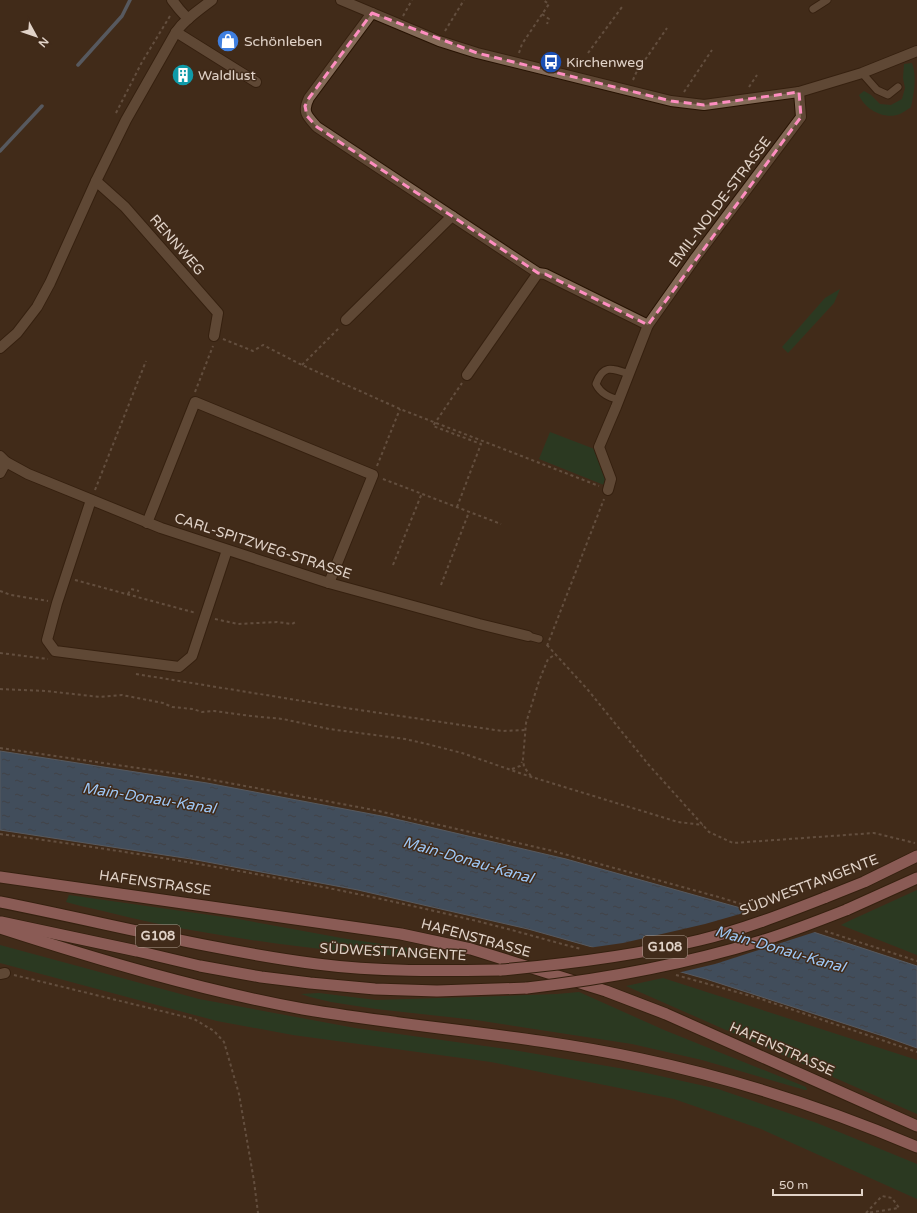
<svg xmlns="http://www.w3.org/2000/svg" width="917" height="1213" viewBox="0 0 917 1213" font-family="'Varela Round',sans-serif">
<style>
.green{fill:#104b2c}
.water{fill:url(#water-ripples);stroke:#7191b3}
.pier{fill:#412b1a}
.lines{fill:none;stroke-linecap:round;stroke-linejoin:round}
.stream{stroke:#7191b3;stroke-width:3.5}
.service-casing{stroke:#271303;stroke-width:9}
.minor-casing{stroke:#271303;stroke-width:12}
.trunk-casing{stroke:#271303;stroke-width:13}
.path{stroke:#8c796b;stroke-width:2;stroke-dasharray:3 3;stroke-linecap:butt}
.service{stroke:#846b58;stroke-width:7}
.minor{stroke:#846b58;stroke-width:10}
.trunk{stroke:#e2969e;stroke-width:11}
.trunk-bridge-casing{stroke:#271303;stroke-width:13;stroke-linecap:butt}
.trunk-bridge{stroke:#e2969e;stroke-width:11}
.marked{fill:none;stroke:#fd8ec0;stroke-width:3;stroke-dasharray:8 5;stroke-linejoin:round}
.labels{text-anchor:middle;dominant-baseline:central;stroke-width:3;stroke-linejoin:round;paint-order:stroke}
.shield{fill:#412b1a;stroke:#b1a194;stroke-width:1}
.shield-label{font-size:13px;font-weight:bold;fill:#e1d3c8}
.poi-label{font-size:14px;fill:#e1d3c8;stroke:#412b1a;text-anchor:start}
.street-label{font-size:14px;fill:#e1d3c8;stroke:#412b1a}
.water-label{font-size:15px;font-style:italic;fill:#9dc6f4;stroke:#412b1a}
</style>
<defs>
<pattern id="water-ripples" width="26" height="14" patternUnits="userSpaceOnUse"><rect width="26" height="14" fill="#4175aa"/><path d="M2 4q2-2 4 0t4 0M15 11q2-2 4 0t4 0" fill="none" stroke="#425f7e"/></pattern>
</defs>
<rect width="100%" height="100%" fill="#412b1a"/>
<!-- green -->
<g class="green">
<path d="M912,63c5,14 2,29 -1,44 -3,2 -7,5 -11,7 -15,6 -35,-4 -41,-19l5,-4 7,4 9,9 11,1 11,-6 3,-11 -2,-10 1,-14z"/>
<path d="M840,289l-6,14 -46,50 -6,-6 43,-49z"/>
<path d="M550,432l47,18 9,26 -2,9 -65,-26z"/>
<path d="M917,890v65l-76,-30 8,-4z"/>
<path d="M69,895l169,24 109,20 76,11 27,8c-91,-2 -182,-14 -271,-30 -33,-6 -66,-15 -98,-22l-15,-4z"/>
<path d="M0,945l199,54 156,29 158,22 129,22 76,17 99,34 100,41v35l-156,-70 -87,-30 -183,-37 -198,-27 -76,-14 -217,-58z"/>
<path d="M663,978l254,82v54l-291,-128z"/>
<path d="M579,992l85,38 142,57 1,3h-2l-103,-30 -70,-16 -156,-24 -100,-11 -45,-7 -21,-5 -9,-3 18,-1 57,7 128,-4 53,-2z"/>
</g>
<!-- water -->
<path class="water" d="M0,751l207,32 180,34 179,42 171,48 180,59v82l-31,-11 -180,-58 -178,-50 -170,-39 -167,-31 -191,-29z"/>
<!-- pier -->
<path class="pier" d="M754,910l64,21 -103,33 -38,9 -89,-25 35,-5 82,-19z"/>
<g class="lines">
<!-- stream -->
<g class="stream">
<path d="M78,65l44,-49 8,-16"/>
<path d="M0,151l42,-45"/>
</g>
<!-- service casing -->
<g class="service-casing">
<g id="service">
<path d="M813,9l14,-9"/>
<path d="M862,73l15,17 11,5 10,-8"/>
<path d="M619,400c-10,-3 -18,-6 -23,-16 7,-20 16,-16 33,-10"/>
<path d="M528,636l11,3"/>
</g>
</g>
<!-- minor casing -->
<g class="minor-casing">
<g id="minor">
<path d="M172,0l7,9 9,10"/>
<path d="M341,0l98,41 38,12 194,48 33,4 95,-13 63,-19 55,-22"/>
<path d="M372,13l-63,85c-7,14 -2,18 8,29l221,146 7,1 103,51"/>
<path d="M176,32l80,50"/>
<path d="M96,181l29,26 93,106 -4,23"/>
<path d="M346,320l106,-104"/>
<path d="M0,348l17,-15 20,-26 13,-24 46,-102 30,-61 50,-88c9,-13 23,-22 36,-32"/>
<path d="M467,375l71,-102"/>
<path d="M0,456l6,6 22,12 133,54 168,55 150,41 49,12"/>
<path d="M0,473l6,-11"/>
<path d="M608,490l3,-11 -12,-32 17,-40 32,-82 48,-68 105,-140 -2,-25"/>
<path d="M91,500l-34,103 -10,37 8,11 124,16 13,-11 35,-106"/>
<path d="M147,523l48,-121 178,73 -44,108"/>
<path d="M0,974l5,-1"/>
</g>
</g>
<!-- trunk casing -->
<g class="trunk-casing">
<g id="trunk">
<path d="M0,877l401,57 70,15 135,42 60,23 251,112"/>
<path d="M824,898l40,-16 53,-26"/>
<path d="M0,902c106,21 210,48 317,62 61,8 123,7 184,6"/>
<path d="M846,910l71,-32"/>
<path d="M1,922l136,29 63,15 61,11 49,6 65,6 62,2 90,-3"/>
<path d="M0,928c99,32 200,62 303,81 112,19 227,26 338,50 95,20 187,50 276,88"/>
</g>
</g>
<!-- path -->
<g class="path">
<path d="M542,14l7,5 -2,5"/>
<path d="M403,16l9,-16"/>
<path d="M445,31l19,-31"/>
<path d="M519,53l3,-9 27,-40 -6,-4"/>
<path d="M588,53l34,-46"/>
<path d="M633,80l3,-7 31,-45"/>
<path d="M749,87l8,-12"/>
<path d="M684,92l28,-42"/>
<path d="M116,113l26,-51 28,-46"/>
<path d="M223,339l30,12 10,-6 39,20 98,44 199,77"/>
<path d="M302,365l37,-37"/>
<path d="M195,392l18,-46"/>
<path d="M377,466l23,-57"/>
<path d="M383,479l118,45"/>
<path d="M95,490l51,-129"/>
<path d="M457,507l24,-63 -48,-18 29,-43"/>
<path d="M393,565l29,-72"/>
<path d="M75,580l121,33"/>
<path d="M441,585l28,-73"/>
<path d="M0,591l11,4 37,6"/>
<path d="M128,594l3,-5 8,2"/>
<path d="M215,619l23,5 39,-2 15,2 5,-3"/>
<path d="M547,645l41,45 60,74 61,68 24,11 141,-10 41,10"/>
<path d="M547,646l57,-147"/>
<path d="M0,653l48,6"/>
<path d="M136,674l210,34 156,23 24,-1"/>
<path d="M0,689l46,2 54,6 22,-2 41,8 9,4 21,2 9,3 12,-1 37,5 32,3 46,10 76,10 22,5 35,9 72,25"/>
<path d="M0,748l186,27 188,35 179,41 169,47 38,12"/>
<path d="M512,769l8,-3 2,-4"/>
<path d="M531,776l-7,-9 -1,-8 3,-36 13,-42 9,-22 8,-5"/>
<path d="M535,778l143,44 25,3"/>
<path d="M0,834c156,21 311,47 464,84 40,9 78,21 117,31"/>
<path d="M825,931l92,30"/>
<path d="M14,975l180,44 20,12 10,11 15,52 15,87 4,32"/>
<path d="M676,975l82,23 159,54"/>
<path d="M866,1213l16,-17 10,2 7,10 -32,5"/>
</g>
<!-- service -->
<use href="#service" class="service"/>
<!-- minor -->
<use href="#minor" class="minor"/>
<!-- trunk -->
<use href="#trunk" class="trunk"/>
<!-- trunk-bridge casing -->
<g class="trunk-bridge-casing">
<g id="trunk-bridge">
<path d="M501,970c67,-6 133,-14 199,-30 42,-10 83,-26 124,-42"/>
<path d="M527,988c78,-9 158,-24 234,-47 29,-9 57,-20 85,-31"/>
</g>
</g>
<!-- trunk-bridge -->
<use href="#trunk-bridge" class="trunk-bridge"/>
</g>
<!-- marked area -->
<path d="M0 0H917V1213H0ZM372,13l105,40 194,48 33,4 95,-13 2,25 -153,208 -103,-51 -7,-1 -221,-146 -10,-11 -2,-10 4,-8z" fill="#412b1a" fill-opacity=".55" fill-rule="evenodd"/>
<path class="marked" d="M372,13l105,40 194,48 33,4 95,-13 2,25 -153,208 -103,-51 -7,-1 -221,-146 -10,-11 -2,-10 4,-8z"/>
<!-- icons -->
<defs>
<g id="shop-disc" transform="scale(1.15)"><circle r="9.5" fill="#3f7fe0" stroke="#412b1a"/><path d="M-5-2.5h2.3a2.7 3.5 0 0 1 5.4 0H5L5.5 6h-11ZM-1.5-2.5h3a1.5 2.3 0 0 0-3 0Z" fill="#fff"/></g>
<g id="bus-disc" transform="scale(1.15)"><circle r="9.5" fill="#1a4fb4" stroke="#412b1a"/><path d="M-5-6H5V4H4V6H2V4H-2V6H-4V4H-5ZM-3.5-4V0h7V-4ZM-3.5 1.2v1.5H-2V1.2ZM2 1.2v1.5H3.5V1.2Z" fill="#fff"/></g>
<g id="building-disc" transform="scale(1.15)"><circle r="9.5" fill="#0f9aa8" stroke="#412b1a"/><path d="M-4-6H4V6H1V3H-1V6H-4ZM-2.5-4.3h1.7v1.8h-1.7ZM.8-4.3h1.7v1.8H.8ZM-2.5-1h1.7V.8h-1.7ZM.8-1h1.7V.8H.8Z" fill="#fff"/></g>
</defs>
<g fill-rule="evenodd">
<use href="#shop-disc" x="228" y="41"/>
<use href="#bus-disc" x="551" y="62"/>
<use href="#building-disc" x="183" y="75"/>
</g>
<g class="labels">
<!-- shield labels -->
<g class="shield">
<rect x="136" y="925" width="44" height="22" rx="3"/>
<rect x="643" y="936" width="44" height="22" rx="3"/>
</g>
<g class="shield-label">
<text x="158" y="936">G108</text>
<text x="665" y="947">G108</text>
</g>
<!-- poi labels -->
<g class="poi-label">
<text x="244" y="41">Schönleben</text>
<text x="566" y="62">Kirchenweg</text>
<text x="198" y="75">Waldlust</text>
</g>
<!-- street labels -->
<g class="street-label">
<text transform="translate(720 202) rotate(-53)">EMIL-NOLDE-STRASSE</text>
<text transform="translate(177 245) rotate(49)">RENNWEG</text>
<text transform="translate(263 546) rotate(18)">CARL-SPITZWEG-STRASSE</text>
<text transform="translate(155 883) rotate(8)">HAFENSTRASSE</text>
<text transform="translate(809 885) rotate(-21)">SÜDWESTTANGENTE</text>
<text transform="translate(476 938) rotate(15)">HAFENSTRASSE</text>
<text transform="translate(393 952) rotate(3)">SÜDWESTTANGENTE</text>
<text transform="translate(782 1049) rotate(24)">HAFENSTRASSE</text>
</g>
<!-- water labels -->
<g class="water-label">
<text transform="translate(149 798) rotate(9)">Main-Donau-Kanal</text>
<text transform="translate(468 860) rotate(16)">Main-Donau-Kanal</text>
<text transform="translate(780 949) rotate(16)">Main-Donau-Kanal</text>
</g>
</g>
<!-- north arrow -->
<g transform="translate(36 36) rotate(130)" stroke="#412b1a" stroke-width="3" paint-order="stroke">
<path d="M0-3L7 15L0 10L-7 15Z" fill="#e1d3c8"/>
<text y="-6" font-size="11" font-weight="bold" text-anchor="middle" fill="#e1d3c8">N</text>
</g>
<!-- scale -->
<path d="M773 1189v6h89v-6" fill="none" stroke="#e1d3c8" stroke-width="2"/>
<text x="779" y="1189" font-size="12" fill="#e1d3c8" stroke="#412b1a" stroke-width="3" paint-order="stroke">50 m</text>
</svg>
